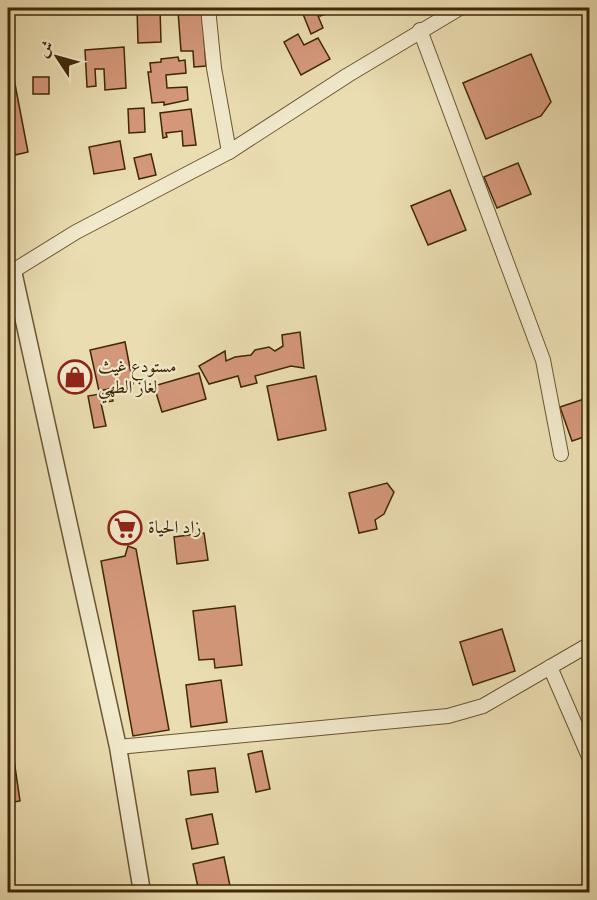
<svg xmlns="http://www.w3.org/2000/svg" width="597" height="900" viewBox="0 0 597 900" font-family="'IM FELL English',Amiri,serif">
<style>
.building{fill:#d4977a;stroke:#3f2807;stroke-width:1.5}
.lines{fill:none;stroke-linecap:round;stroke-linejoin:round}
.minor-casing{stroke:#6a5532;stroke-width:16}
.tertiary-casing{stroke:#6a5532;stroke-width:19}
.minor{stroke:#f1e9cc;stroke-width:14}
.tertiary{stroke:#f1e9cc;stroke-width:16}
.labels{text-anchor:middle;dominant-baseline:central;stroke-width:4.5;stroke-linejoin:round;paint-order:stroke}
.poi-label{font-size:18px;fill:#3f2807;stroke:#f1e9cc;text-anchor:start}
</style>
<rect width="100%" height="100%" fill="#eaddb1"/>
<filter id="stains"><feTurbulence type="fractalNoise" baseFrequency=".00333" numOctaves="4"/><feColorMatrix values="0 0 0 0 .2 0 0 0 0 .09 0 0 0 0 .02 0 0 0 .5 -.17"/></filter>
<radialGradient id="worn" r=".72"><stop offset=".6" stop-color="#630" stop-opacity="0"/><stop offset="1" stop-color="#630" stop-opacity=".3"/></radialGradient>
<!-- building -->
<g class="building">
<path d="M84,8h37v4l-37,-1z"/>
<path d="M137,8h23l1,34 -23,1z"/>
<path d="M292,8h18l2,5 4,-2 7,17 -12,6 -10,-25 -7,3z"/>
<path d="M317,8h26l-23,8z"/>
<path d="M202,9l4,57 -12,1 -1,-16h-12l-3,-40z"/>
<path d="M298,34l6,11 14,-7 12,21 -29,16 -17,-33z"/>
<path d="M124,47l2,41 -21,2 -1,-21h-9l1,17 -9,1 -2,-37z"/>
<path d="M531,54l20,48 -10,14 -55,23 -23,-56z"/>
<path d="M178,57l1,4 6,-1 1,13 -20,2 1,13 20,-1 1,13 -24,5v-3l-12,1 -4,-31h3l-1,-9 11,-1v-3z"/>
<rect x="33" y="77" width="16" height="17"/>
<path d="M14,79l14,73 -13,3 -7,-38v-37z"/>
<path d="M144,108l1,24 -16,1 -1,-24z"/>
<path d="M191,109l5,36 -13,1 -1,-15 -16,2 1,4 -4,1 -3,-25z"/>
<path d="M120,141l5,28 -31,5 -5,-27z"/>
<path d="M151,154l5,21 -17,4 -5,-21z"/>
<path d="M518,163l13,31 -34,14 -13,-31z"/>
<path d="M450,190l16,40 -38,15 -17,-39z"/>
<path d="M300,332l4,36 -13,-2 -36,10 2,7 -16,4 -3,-11 -29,8 -10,-18 26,-15 1,10 9,-4 16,-2 4,-5 14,-3 6,4 8,-5 -1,-11z"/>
<path d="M125,342l8,42 -34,7 -9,-41z"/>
<path d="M199,373l7,26 -44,13 -8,-26z"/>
<path d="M316,376l10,54 -48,10 -11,-54z"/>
<path d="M111,392l2,9 -12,2 5,23 -12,2 -6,-32z"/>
<path d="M590,397v38l-18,6 -12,-34z"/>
<path d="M387,483l7,9 -10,22 -9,6 2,9 -18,4 -10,-40z"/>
<path d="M204,533l4,27 -31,4 -3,-27z"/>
<path d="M128,546l8,3 33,181 -36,6 -32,-175 24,-5z"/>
<path d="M235,606l7,59 -27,3 -1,-9 -15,1 -6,-49z"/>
<path d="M502,629l13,42 -42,14 -13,-43z"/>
<path d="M590,675v17l-6,-14z"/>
<path d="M221,680l6,42 -36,5 -5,-42z"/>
<path d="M262,751l8,38 -14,3 -8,-38z"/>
<path d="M14,760l6,41 -12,2v-42z"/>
<path d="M215,768l3,24 -27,3 -3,-24z"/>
<path d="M212,814l6,30 -26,5 -6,-30z"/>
<path d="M224,857l6,29 -31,6 -6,-28z"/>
</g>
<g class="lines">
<!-- minor casing -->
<g class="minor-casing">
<g id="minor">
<path d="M208,8l6,60 15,84"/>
<path d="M420,30l123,330 18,94"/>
<path d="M13,271l63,-39 153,-80 119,-77 112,-67"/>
<path d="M550,667l40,92"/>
<path d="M118,747l330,-31 35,-10 107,-62"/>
</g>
</g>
<!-- tertiary casing -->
<g class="tertiary-casing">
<path id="tertiary" d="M8,272l5,-1 105,476 24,145"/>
</g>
<!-- minor -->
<use href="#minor" class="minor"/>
<!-- tertiary -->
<use href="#tertiary" class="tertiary"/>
</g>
<!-- icons -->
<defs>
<g id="shop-ring" transform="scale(1.725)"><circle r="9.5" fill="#f1e9cc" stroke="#8f2418" stroke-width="1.5"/><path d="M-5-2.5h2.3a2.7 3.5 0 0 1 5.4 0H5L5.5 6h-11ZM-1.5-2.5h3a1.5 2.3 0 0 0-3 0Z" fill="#8f2418"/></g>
<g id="supermarket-ring" transform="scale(1.725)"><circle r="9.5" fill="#f1e9cc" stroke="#8f2418" stroke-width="1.5"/><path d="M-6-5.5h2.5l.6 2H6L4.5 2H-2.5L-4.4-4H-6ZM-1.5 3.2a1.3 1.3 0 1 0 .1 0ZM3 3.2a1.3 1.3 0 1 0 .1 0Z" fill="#8f2418"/></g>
</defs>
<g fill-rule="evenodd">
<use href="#shop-ring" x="75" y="377"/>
<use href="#supermarket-ring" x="125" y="528"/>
</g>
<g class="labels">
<!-- poi labels -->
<g class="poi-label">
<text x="98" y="367">مستودع غيث<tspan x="98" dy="21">لغاز الطهي</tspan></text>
<text x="148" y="528">زاد الحياة</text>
</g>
</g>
<!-- margin -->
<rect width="597" height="900" fill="none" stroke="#eaddb1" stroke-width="30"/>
<rect x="9" y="9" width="579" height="882" fill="none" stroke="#3f2807" stroke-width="3"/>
<rect x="15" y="15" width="567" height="870" fill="none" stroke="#3f2807" stroke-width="1.5"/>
<!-- north arrow -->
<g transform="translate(57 57) rotate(306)" stroke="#f1e9cc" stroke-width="4.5" paint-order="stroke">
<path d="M0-4.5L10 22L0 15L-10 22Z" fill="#3f2807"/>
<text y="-9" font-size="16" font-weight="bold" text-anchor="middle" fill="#3f2807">ش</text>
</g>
<rect width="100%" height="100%" filter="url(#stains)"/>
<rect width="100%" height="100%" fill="url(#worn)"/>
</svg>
